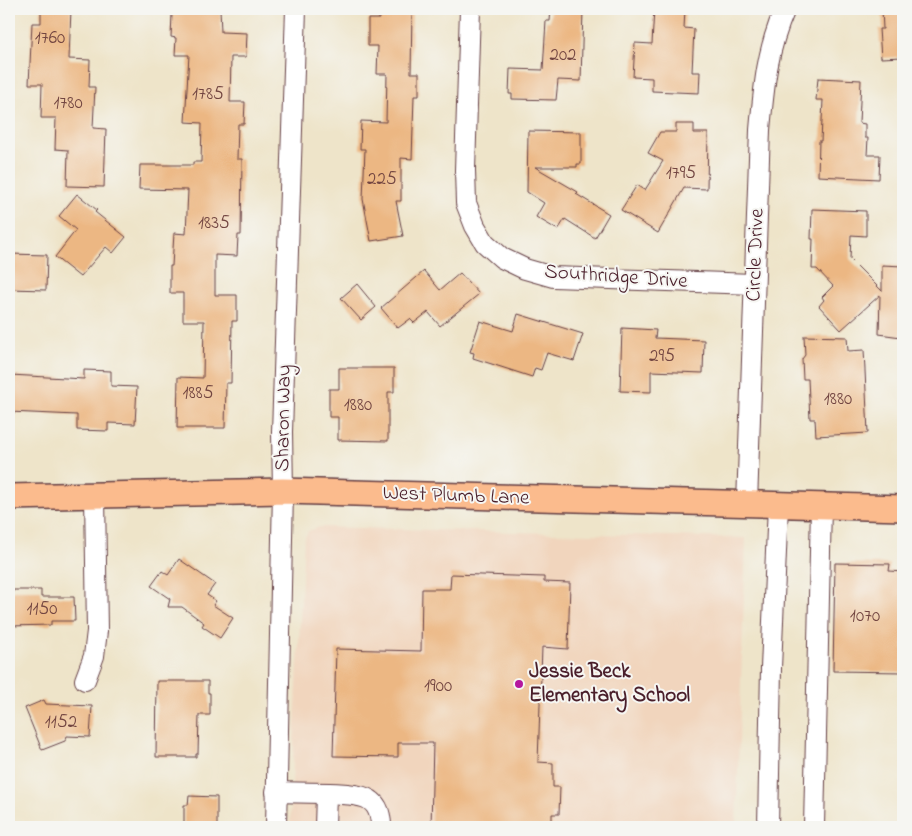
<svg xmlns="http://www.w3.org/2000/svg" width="912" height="836" viewBox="0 0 912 836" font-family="'Indie Flower',sans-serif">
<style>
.built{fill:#f1d5bd}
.building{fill:#ecb783}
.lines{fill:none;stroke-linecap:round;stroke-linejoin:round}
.minor-casing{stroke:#633d43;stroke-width:22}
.major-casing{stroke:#633d43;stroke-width:28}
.minor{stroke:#fff;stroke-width:20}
.major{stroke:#fbbb8d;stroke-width:25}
.poi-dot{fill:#b5179e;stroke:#f6f6f2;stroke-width:2}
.labels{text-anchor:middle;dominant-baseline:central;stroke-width:4;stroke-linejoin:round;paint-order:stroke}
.number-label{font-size:19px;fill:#724541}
.street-label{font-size:21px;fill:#4a1f2b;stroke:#f6f6f2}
.poi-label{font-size:21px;font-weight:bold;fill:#4a1f2b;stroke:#f6f6f2;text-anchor:start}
</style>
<rect width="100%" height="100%" fill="#f6f6f2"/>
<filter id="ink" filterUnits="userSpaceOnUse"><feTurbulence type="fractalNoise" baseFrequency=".02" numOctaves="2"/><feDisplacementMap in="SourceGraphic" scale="10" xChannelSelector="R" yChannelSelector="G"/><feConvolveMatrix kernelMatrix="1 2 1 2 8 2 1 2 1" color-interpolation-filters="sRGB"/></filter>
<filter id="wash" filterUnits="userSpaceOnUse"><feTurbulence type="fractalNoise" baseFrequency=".0096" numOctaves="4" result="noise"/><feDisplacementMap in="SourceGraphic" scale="20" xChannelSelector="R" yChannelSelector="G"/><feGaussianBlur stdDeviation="1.12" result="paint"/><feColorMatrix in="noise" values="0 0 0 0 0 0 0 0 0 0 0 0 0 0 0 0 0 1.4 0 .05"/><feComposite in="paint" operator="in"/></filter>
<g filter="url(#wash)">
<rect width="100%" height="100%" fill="#eee4c9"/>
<!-- built -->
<path class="built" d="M320,527l426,11 -10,289h-446l14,-287 4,-9z"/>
<g id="blocks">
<!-- building -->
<g class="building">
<path d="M41,9h30l-2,50 21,1 -1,27h6l-2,41 13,1 -2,58 -37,-1 1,-36 -13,-1 1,-31h-15l1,-34h-13l3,-61h9z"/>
<path d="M177,9h43l1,23 26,1 -1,24h-15l-1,45h15l-1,22h-6l-1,35h5l-1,76h-3l-1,21 -22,-1v40h22v26h-5l-1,62h-5l-1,45h-48l1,-51 25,1 1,-57h-21v-28h-13v-27h2l2,-33 12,1 2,-44 -49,-1 1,-24h53v-3h8l1,-39 -17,-1 4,-67h-14l1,-17 -5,-1 1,-23h4z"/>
<path d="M379,9h33l-1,64h8v23h-5l-2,63 -11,-1v43h-5l7,35 -32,5 -8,-42 2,-50h-5l1,-28 25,1 1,-48h-10l1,-28h-10v-27h11z"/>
<path d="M551,9h32l-2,72 -23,-1 -2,20 -44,-1v-5h-3l1,-25 33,1 3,-49h4z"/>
<path d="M654,9h31l-1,19 10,1 -2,43h8l-1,21 -47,-2v-13l-19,-1 2,-34 17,1z"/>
<path d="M882,9h21v48l-22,1 -2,-29h4z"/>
<path d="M818,78l43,2 -2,43 6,1v14h3l-1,17h13l-1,24 -61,-3 1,-35h2l2,-41h-7z"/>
<path d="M676,124h18v9h14l-1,56 -23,-1 -26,45 -37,-23 16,-25 8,5 18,-29 -15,-8 12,-21h16z"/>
<path d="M528,131l53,1v32h-4v3h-42l43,25 -2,2 33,20 -14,24 -30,-19 -7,11 -22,-13 8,-14 -17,-11z"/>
<path d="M77,194l20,16 -2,2 31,25 -13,16 -7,-6 -26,30 -25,-20 21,-27 -17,-14z"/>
<path d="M812,209l54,2v25l-15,-1 -1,24 32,32v-26l21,1 -2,71 -22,-3 1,-39 -39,35 -22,-24 5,-6 -2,-3 11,-11 -16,-17h-5l1,-30h-2z"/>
<path d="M9,254l38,1 -1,35 -37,-1z"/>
<path d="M424,271l16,19 20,-17 19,21 -39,32 -12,-14 -14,11 -4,-4 -12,9 -17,-20z"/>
<path d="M357,284l19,23 -15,13 -20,-22z"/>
<path d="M518,314l65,20 -9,27 -27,-8 -6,17 -6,-2 -3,9 -59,-19 1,-5 -4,-1 10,-31 33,10z"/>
<path d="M622,328l34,2 -1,8 49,2 -1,33 -52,-2v21l-31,-1z"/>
<path d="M804,336l43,1 1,14 16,-1 4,83 -52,3 -1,-17h-5l-2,-40h-5l-1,-20 3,-4z"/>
<path d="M339,368h55v24h-6v49l-50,-1v-23h-9v-28h10z"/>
<path d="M84,370l27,1v15l26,1 -2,37 -27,-1v8l-31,-1v-15l-68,-3v-36l1,-1 74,4z"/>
<path d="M179,559l36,25 -8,11 9,6 -3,4 20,13 -13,20 -18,-12 2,-3 -22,-16h-14l2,-8 -19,-13 11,-15 6,4z"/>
<path d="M835,563l55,1 -1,7 14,1v100l-70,-1z"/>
<path d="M451,574l93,3v5l26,1 -2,66 -26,-2 -4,115 15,1v24h7l-1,27h-7v13h-121l2,-84h-35v14l-65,-1 3,-107 85,2 1,-62h28z"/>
<path d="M13,590h28v7h33l1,24h-24v4l-42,1v-29h4z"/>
<path d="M157,681h51v12h2v22h-11l-1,39h-2v3h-40z"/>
<path d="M44,700l2,4 46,2 -2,31 -23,-1 -2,5 -23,9 -17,-42z"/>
<path d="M189,796l28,1v30h-33v-22h4z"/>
</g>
</g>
</g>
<g filter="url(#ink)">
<use href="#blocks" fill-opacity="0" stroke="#633d43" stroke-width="1"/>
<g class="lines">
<!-- minor casing -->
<g class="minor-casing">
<g id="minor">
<path d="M470,9l-5,161 1,33 9,23 10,17 17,15 23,11 28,8 201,7"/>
<path d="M747,504l13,-374c4,-45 7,-80 25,-121"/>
<path d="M85,680l9,-24 3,-25 -2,-136"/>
<path d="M276,792c21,1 74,-1 90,6 12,5 15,17 15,29"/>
<path d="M276,827l7,-336 -1,-59 14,-423"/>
<path d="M325,827l1,-33"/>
<path d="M768,827l3,-159 7,-163"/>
<path d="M814,827l7,-321"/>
</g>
</g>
<!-- major casing -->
<g class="major-casing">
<path id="major" d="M9,497l274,-6 620,17"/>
</g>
<!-- minor -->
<use href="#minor" class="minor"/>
<!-- major -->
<use href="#major" class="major"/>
</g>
</g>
<!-- markers -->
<circle class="poi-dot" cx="519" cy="684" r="5"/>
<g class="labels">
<!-- number labels -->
<g class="number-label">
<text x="50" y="38">1760</text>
<text x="563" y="55">202</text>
<text x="208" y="94">1785</text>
<text x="68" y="103">1780</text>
<text x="681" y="173">1795</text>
<text x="382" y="179">225</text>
<text x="214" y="223">1835</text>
<text x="662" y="356">295</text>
<text x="198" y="393">1885</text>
<text x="838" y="399">1880</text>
<text x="358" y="405">1880</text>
<text x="42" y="609">1150</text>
<text x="865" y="616">1070</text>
<text x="438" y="686">1900</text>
<text x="61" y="722">1152</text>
</g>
<!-- street labels -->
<g class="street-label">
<text transform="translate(756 255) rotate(-88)">Circle Drive</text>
<text transform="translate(616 277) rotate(4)">Southridge Drive</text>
<text transform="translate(284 418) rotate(-89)">Sharon Way</text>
<text transform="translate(456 496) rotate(2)">West Plumb Lane</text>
</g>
<!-- poi labels -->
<g class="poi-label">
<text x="529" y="672">Jessie Beck<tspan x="529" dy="24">Elementary School</tspan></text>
</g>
</g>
<!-- margin -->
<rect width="912" height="836" fill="none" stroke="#f6f6f2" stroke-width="30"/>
</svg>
